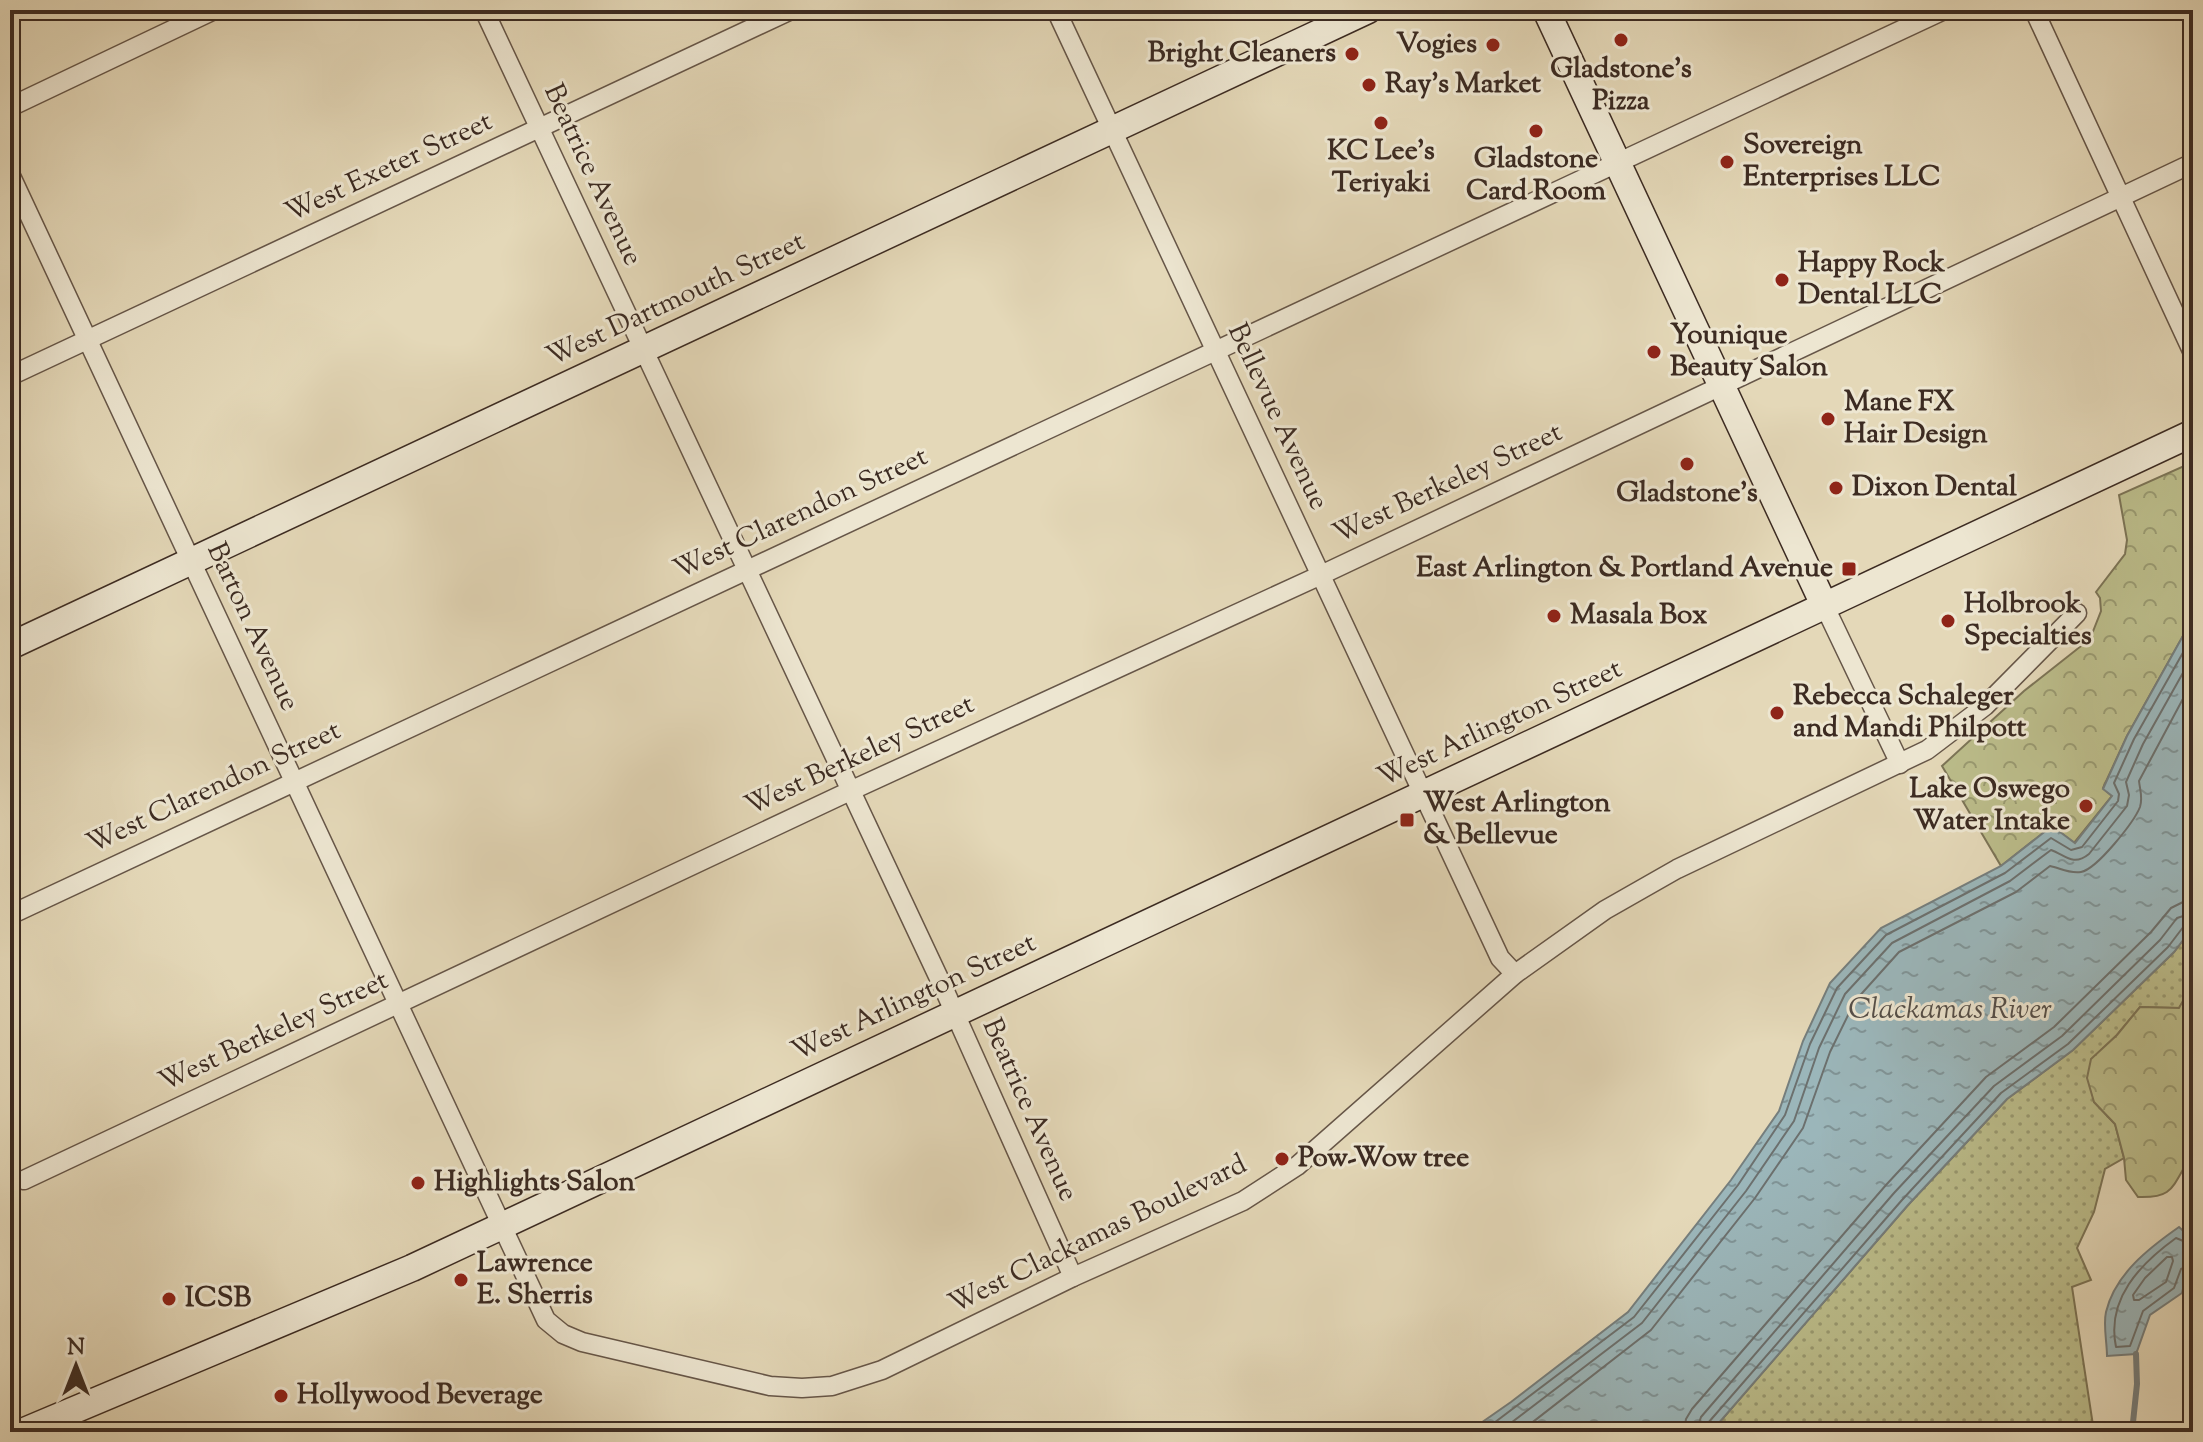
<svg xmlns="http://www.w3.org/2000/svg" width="2203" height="1442" viewBox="0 0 2203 1442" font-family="'Sorts Mill Goudy',serif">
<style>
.grass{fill:url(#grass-dots);stroke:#7c7456;stroke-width:2}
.forest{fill:url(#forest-crowns);stroke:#7c7456;stroke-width:2}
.water{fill:url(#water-ripples);stroke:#757e7d;stroke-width:2}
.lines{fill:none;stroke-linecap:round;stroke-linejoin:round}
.shore{stroke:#6c706e;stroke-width:2}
.stream{stroke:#757e7d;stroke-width:6}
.street-casing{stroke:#665648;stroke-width:21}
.secondary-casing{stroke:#3c2b22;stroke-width:29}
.street{stroke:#ede6d1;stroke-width:18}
.secondary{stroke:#ede6d1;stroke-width:26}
.poi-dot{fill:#8f2418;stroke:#ede6d1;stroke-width:3}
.labels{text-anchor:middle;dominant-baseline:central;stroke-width:6;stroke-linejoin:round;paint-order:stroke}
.poi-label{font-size:28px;font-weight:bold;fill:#3c2b22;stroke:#ede6d1;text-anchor:start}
.street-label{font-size:28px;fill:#3c2b22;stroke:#ede6d1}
.water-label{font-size:30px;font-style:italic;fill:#544e48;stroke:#ede6d1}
</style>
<defs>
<pattern id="grass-dots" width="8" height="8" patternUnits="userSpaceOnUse" patternTransform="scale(2)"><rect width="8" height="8" fill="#bbbc8a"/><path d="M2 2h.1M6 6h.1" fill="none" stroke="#999970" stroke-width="1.8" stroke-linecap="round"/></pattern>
<pattern id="forest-crowns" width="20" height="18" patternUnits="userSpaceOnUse" patternTransform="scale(2)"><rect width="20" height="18" fill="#bbbc8a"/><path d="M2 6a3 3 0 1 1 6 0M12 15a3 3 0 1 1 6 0" fill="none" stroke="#999970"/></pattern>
<pattern id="water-ripples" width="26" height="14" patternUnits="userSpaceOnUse" patternTransform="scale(2)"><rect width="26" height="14" fill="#9bb6ba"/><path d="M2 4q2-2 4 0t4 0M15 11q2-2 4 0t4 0" fill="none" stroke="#809497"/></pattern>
</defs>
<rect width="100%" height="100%" fill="#e4d8b8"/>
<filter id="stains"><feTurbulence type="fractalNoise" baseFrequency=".0025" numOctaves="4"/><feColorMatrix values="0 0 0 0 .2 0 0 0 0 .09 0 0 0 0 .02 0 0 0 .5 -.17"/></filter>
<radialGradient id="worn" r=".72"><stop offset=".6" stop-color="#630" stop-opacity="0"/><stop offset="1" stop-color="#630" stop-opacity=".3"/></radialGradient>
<!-- grass -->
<path class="grass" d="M2193,927v35l-6,10 1,22 -9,14 -39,-1 -23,28 -26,25 3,42 21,22 9,34 -19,11 -11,43 -17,36 14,32 -19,7 22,145h-383l197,-227 99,-106 66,-49 101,-98z"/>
<!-- forest -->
<g class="forest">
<path d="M2193,462v156l-66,118 -24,52 9,8 -38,47 -22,-17 -51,40 -59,-100 82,-75 66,-52 11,-28 -1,-13 -4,-6 29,-38 2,-14 -8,-45z"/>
<path d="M2193,962v201l-8,3c-14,25 -16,32 -47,31l-12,-17 -2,-22 -9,-34 -21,-22 -7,-24 4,-19 26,-24 23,-28 39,1c13,-20 3,-29 14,-46z"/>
</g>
<!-- water -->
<g class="water">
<path d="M2193,618v309l-19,25 -101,98 -66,49 -99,106 -197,227h-243l43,-30 117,-90 103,-132 48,-69 24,-70 27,-58 51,-55 120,-62 51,-40 23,17 37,-47 -9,-7 24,-53z"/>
<path d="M2179,1227l11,10 3,-1v34l-6,3 -5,20 -32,22 -14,39 -29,2c0,-14 -4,-31 -1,-44 9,-38 43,-64 73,-85z"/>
</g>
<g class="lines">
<!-- shore -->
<g class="shore">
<path d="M2193,1245l-17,-7c-36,26 -70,61 -60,109l14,-1 13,-35 31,-23 7,-19 12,-5"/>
<path d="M2167,1257h5l1,4 -7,21 -27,18h-5l-1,-5 12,-17z"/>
<path d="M1482,1432l152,-115 104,-132 47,-70 25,-71 27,-56 49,-53 119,-62 46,-35 20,12 11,-3 36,-46 1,-7 -5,-11 20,-44 59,-104"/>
<path d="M1499,1432l143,-109 104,-132 48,-70 25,-73 26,-54 47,-51 118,-62 41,-31c14,5 22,17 38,4l38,-48 2,-11 -3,-13 17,-38 50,-89"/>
<path d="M1520,1432l131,-102 104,-132 48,-70 27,-76 25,-51 44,-49 117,-60 34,-26c10,2 19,8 31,6 16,-3 53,-50 59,-65 3,-9 0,-17 -1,-26l54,-101"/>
<path d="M1684,1432l2,-13 6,-10 194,-224 100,-108 68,-50 97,-95 20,-24 12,-6 10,-1"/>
<path d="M1696,1432l5,-15 193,-224 100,-107 68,-50 98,-96 17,-22 16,-5"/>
<path d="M1706,1432l2,-9 194,-223 99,-107 67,-49 100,-97 16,-21 9,-3"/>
</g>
<!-- stream -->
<path class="stream" d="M2132,1432l5,-48 -1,-30"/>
<!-- street casing -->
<g class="street-casing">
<g id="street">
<path d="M484,10l460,979 129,288"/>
<path d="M1056,10l444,948 15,16"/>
<path d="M2034,10l159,343"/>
<path d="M10,107l204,-97"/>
<path d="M10,174l536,1146 17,14 19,8 188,44 32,2 30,-2 50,-16 191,-93 170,-76 54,-35 218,-192 90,-64 72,-41 250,-119 58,-44 92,-93"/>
<path d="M10,376l781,-366"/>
<path d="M1825,607l75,157"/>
<path d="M10,915l1934,-905"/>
<path d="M24,1180l826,-389 471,-216 872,-412"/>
</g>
</g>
<!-- secondary casing -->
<g class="secondary-casing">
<g id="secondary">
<path d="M1546,10l279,597"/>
<path d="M10,646l1358,-636"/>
<path d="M22,1432l390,-164 1781,-835"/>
</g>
</g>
<!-- street -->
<use href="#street" class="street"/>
<!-- secondary -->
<use href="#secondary" class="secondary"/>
</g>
<!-- markers -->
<g class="poi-dot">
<circle cx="1621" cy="40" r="8"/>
<circle cx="1493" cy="45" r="8"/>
<circle cx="1352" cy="54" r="8"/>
<circle cx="1369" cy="85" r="8"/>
<circle cx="1381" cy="123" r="8"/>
<circle cx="1536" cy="131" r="8"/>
<circle cx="1727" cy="162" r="8"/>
<circle cx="1782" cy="280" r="8"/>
<circle cx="1654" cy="352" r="8"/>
<circle cx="1828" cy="419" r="8"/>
<circle cx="1687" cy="464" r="8"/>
<circle cx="1836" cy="488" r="8"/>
<rect x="1841" y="561" width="16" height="16" rx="4"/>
<circle cx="1554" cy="616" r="8"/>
<circle cx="1948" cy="621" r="8"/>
<circle cx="1777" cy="713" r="8"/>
<circle cx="2086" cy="806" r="8"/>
<rect x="1399" y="812" width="16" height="16" rx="4"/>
<circle cx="1282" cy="1159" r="8"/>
<circle cx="418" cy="1183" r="8"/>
<circle cx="461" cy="1280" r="8"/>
<circle cx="169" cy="1299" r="8"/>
<circle cx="281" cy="1396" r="8"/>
</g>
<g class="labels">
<!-- poi labels -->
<g class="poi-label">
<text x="1477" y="45" text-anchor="end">Vogies</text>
<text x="1336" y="54" text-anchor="end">Bright Cleaners</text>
<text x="1621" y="70" text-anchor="middle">Gladstone's<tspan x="1621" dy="32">Pizza</tspan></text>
<text x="1385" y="85">Ray's Market</text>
<text x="1743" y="146">Sovereign<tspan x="1743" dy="32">Enterprises LLC</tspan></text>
<text x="1381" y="152" text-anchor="middle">KC Lee's<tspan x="1381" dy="32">Teriyaki</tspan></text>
<text x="1536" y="160" text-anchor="middle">Gladstone<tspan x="1536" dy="32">Card Room</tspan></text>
<text x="1798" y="264">Happy Rock<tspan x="1798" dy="32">Dental LLC</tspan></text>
<text x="1670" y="336">Younique<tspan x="1670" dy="32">Beauty Salon</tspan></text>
<text x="1844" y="403">Mane FX<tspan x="1844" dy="32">Hair Design</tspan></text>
<text x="1852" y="488">Dixon Dental</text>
<text x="1687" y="494" text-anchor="middle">Gladstone's</text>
<text x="1833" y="569" text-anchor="end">East Arlington &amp; Portland Avenue</text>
<text x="1964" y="605">Holbrook<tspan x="1964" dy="32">Specialties</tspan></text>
<text x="1570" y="616">Masala Box</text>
<text x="1793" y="697">Rebecca Schaleger<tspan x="1793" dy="32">and Mandi Philpott</tspan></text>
<text x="2070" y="790" text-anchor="end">Lake Oswego<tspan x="2070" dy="32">Water Intake</tspan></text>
<text x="1423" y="804">West Arlington<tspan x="1423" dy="32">&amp; Bellevue</tspan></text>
<text x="1298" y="1159">Pow-Wow tree</text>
<text x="434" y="1183">Highlights Salon</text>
<text x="477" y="1264">Lawrence<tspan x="477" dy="32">E. Sherris</tspan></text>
<text x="185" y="1299">ICSB</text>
<text x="297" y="1396">Hollywood Beverage</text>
</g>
<!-- street labels -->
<g class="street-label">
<text transform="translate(389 168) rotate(-25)">West Exeter Street</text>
<text transform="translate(592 175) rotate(65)">Beatrice Avenue</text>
<text transform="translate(676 300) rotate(-25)">West Dartmouth Street</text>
<text transform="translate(1277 417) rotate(65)">Bellevue Avenue</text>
<text transform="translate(1448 484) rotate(-25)">West Berkeley Street</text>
<text transform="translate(801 514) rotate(-25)">West Clarendon Street</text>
<text transform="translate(252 627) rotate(65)">Barton Avenue</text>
<text transform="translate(1500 724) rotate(-25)">West Arlington Street</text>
<text transform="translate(860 756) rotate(-25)">West Berkeley Street</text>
<text transform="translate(214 788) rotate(-25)">West Clarendon Street</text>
<text transform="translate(914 998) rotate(-25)">West Arlington Street</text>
<text transform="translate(274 1032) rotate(-25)">West Berkeley Street</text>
<text transform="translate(1029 1110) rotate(66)">Beatrice Avenue</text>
<text transform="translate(1098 1235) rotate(-26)">West Clackamas Boulevard</text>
</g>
<!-- water labels -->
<g class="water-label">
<text x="1950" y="1010">Clackamas River</text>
</g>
</g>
<!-- margin -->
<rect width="2203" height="1442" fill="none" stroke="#e4d8b8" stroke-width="40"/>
<rect x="12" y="12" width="2179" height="1418" fill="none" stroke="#3c2b22" stroke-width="4"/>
<rect x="20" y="20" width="2163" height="1402" fill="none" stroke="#3c2b22" stroke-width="2"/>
<!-- north arrow -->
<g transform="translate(76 1366)" stroke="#ede6d1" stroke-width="6" paint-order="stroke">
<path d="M0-6L14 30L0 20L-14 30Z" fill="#3c2b22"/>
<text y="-12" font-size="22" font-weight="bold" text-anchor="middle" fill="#3c2b22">N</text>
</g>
<rect width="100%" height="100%" filter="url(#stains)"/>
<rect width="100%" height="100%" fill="url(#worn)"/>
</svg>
